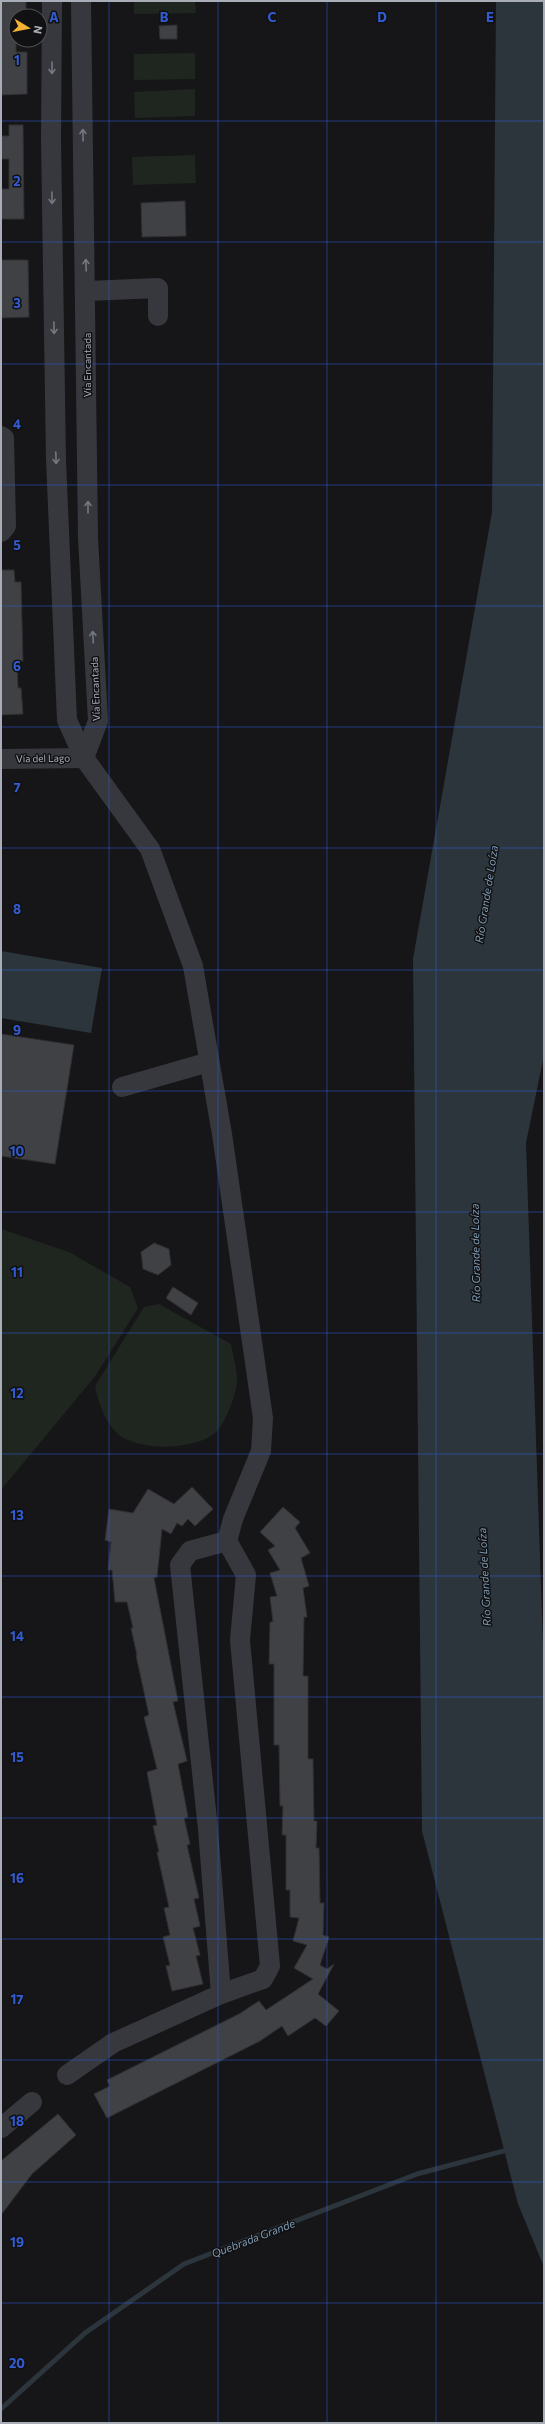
<svg xmlns="http://www.w3.org/2000/svg" width="545" height="2424" viewBox="0 0 545 2424" font-family="Commissioner,sans-serif">
<style>
.green{fill:#1e261f}
.water{fill:#2c353c}
.lines{fill:none;stroke-linecap:round;stroke-linejoin:round}
.stream{stroke:#2c353c;stroke-width:5}
.building{fill:#404145;stroke:#303034}
.minor{stroke:#37383d;stroke-width:20}
.oneway{stroke:#757881}
.grid{fill:none;stroke:#325cd3;stroke-width:1;stroke-opacity:0.55}
.labels{text-anchor:middle;dominant-baseline:central;stroke-width:3;stroke-linejoin:round;paint-order:stroke}
.street-label{font-size:10px;fill:#a8adb8;stroke:#111113}
.water-label{font-size:11px;font-style:italic;fill:#7f9bb3;stroke:#111113}
.grid-label{font-size:13px;text-anchor:middle;font-weight:bold;fill:#325cd3;stroke:#111113;stroke-width:3;stroke-linejoin:round;paint-order:stroke}
</style>
<rect width="100%" height="100%" fill="#161618"/>
<!-- green -->
<g class="green">
<path d="M134,1h61l1,12 -62,1z"/>
<path d="M195,53v26l-61,1v-26z"/>
<path d="M195,89v27l-60,2 -1,-26z"/>
<path d="M195,155l1,28 -63,2 -1,-28z"/>
<path d="M1,1229l68,23 61,35 8,21 -42,67 -95,115z"/>
<path d="M159,1304l72,40c2,11 6,25 6,36 0,12 -11,42 -20,51 -19,20 -84,22 -103,-1 -10,-12 -16,-28 -19,-44l49,-79z"/>
</g>
<!-- water -->
<g class="water">
<path d="M496,1h48v1054l-18,88 18,533v591l-26,-63 -96,-373 -9,-872 79,-447z"/>
<path d="M1,951l101,17 -11,65 -90,-15z"/>
</g>
<g class="lines">
<!-- stream -->
<path class="stream" d="M1,2409l84,-76 99,-69 233,-90 94,-25"/>
</g>
<!-- building -->
<g class="building">
<path d="M1,1h25v15h-10v36h11v42l-26,1z"/>
<path d="M177,25v14h-17l-1,-13z"/>
<path d="M9,125h14l1,94h-23v-30h8v-30h-8v-23h8z"/>
<path d="M185,201l1,35 -44,1 -1,-34z"/>
<path d="M1,260h27l1,57 -28,1z"/>
<path d="M1,570h13l1,12h6l2,79h-6l1,27h3l2,26 -22,1z"/>
<path d="M1,1034l73,11 -19,119 -54,-8z"/>
<path d="M154,1243l15,6 2,16 -13,10 -15,-6 -2,-17z"/>
<path d="M173,1287l25,16 -7,12 -25,-17z"/>
<path d="M192,1487l21,22 -18,17 -7,-7 -6,7 -5,-3 -6,11 -9,-5 -5,48 -3,1 24,123 -5,1 14,59 -9,3 10,53 -4,1 6,26 -3,1 12,53 -5,1 6,27 -7,2 7,27 -4,1 7,28 -31,7 -6,-25 4,-1 -7,-28 7,-2 -6,-27 5,-1 -12,-55h2l-6,-26 4,-1 -10,-53 10,-3 -13,-52 5,-2 -13,-60h1l-6,-27h2l-6,-26h-12l-3,-32h-4l3,-28 -6,-2 4,-31 24,4 15,-24 26,15z"/>
<path d="M283,1507l17,15 -5,6 15,25 -9,5 8,28 -6,2 4,29h-3l-1,59h5v83h5l1,62h3l-1,27h3l1,55h4l-1,32 6,2 -9,28 7,4 7,-5 -16,30 21,17 -13,15 -11,-8 -27,18 -6,-10 -22,15 -153,77 -13,-24 16,-8 -3,-6 132,-66 20,-13 7,9 47,-31 -19,-11 13,-23 -14,-4 6,-23 -9,-1v-27h-4v-55h-4l1,-29h-3l-1,-61h-5v-81h-5l1,-42h3l-3,-25 7,-1 -7,-23 10,-3 -12,-20 7,-4 -15,-14z"/>
<path d="M58,2114l18,21 -44,39 -31,41v-54z"/>
</g>
<g class="lines">
<!-- minor -->
<g class="minor">
<path d="M52,1l-1,139 5,319 11,261 17,38 66,91 43,117 29,168 41,284 -2,33 -28,68 -6,22 19,34 -6,65 30,326 -7,13 -42,15 -108,49 -46,32"/>
<path d="M81,1l7,537 10,183 -14,37"/>
<path d="M87,291l71,-3v28"/>
<path d="M1,436l3,2 2,88 -5,6"/>
<path d="M1,759l83,-1"/>
<path d="M122,1087l87,-25"/>
<path d="M221,1994l-13,-165 -28,-264 10,-14 37,-10"/>
<path d="M1,2128l31,-26"/>
</g>
</g>
<!-- one-way arrows -->
<defs><path id="oneway-shaft" d="M-6 0H5M1.5-3L5.5 0L1.5 3" fill="none" stroke-width="1.6" stroke-linecap="round" stroke-linejoin="round"/></defs>
<g class="oneway">
<use href="#oneway-shaft" transform="translate(52 68) rotate(91)"/>
<use href="#oneway-shaft" transform="translate(83 135) rotate(-91)"/>
<use href="#oneway-shaft" transform="translate(52 198) rotate(89)"/>
<use href="#oneway-shaft" transform="translate(86 265) rotate(-92)"/>
<use href="#oneway-shaft" transform="translate(54 328) rotate(89)"/>
<use href="#oneway-shaft" transform="translate(56 458) rotate(88)"/>
<use href="#oneway-shaft" transform="translate(88 507) rotate(-90)"/>
<use href="#oneway-shaft" transform="translate(93 637) rotate(-93)"/>
</g>
<!-- grid -->
<path class="grid" d="M109,1v2422M218,1v2422M327,1v2422M436,1v2422M1,121h543M1,242h543M1,364h543M1,485h543M1,606h543M1,727h543M1,848h543M1,970h543M1,1091h543M1,1212h543M1,1333h543M1,1454h543M1,1576h543M1,1697h543M1,1818h543M1,1939h543M1,2060h543M1,2182h543M1,2303h543"/>
<g class="labels">
<!-- street labels -->
<g class="street-label">
<text transform="translate(87 365) rotate(-90)">Vía Encantada</text>
<text transform="translate(95 689) rotate(-92)">Vía Encantada</text>
<text transform="translate(43 758) rotate(-1)">Vía del Lago</text>
</g>
<!-- water labels -->
<g class="water-label">
<text transform="translate(486 894) rotate(-81)">Río Grande de Loíza</text>
<text transform="translate(475 1253) rotate(-91)">Río Grande de Loíza</text>
<text transform="translate(484 1577) rotate(-93)">Río Grande de Loíza</text>
<text transform="translate(253 2238) rotate(-21)">Quebrada Grande</text>
</g>
</g>
<g class="grid-label">
<text x="54" y="22">A</text>
<text x="164" y="22">B</text>
<text x="272" y="22">C</text>
<text x="382" y="22">D</text>
<text x="490" y="22">E</text>
<text x="17" y="65">1</text>
<text x="17" y="186">2</text>
<text x="17" y="308">3</text>
<text x="17" y="429">4</text>
<text x="17" y="550">5</text>
<text x="17" y="671">6</text>
<text x="17" y="792">7</text>
<text x="17" y="914">8</text>
<text x="17" y="1035">9</text>
<text x="17" y="1156">10</text>
<text x="17" y="1277">11</text>
<text x="17" y="1398">12</text>
<text x="17" y="1520">13</text>
<text x="17" y="1641">14</text>
<text x="17" y="1762">15</text>
<text x="17" y="1883">16</text>
<text x="17" y="2004">17</text>
<text x="17" y="2126">18</text>
<text x="17" y="2247">19</text>
<text x="17" y="2368">20</text>
</g>
<!-- border -->
<rect width="545" height="2424" fill="none" stroke="#a8adb8" stroke-width="4"/>
<!-- north arrow -->
<g transform="translate(28 28) rotate(100)"><circle r="19" fill="#111113" stroke="#4d4f55"/>
<path d="M0-3L7 15L0 10L-7 15Z" fill="#f2b134"/>
<text y="-6" font-size="11" font-weight="bold" text-anchor="middle" fill="#a8adb8">N</text>
</g>
</svg>
